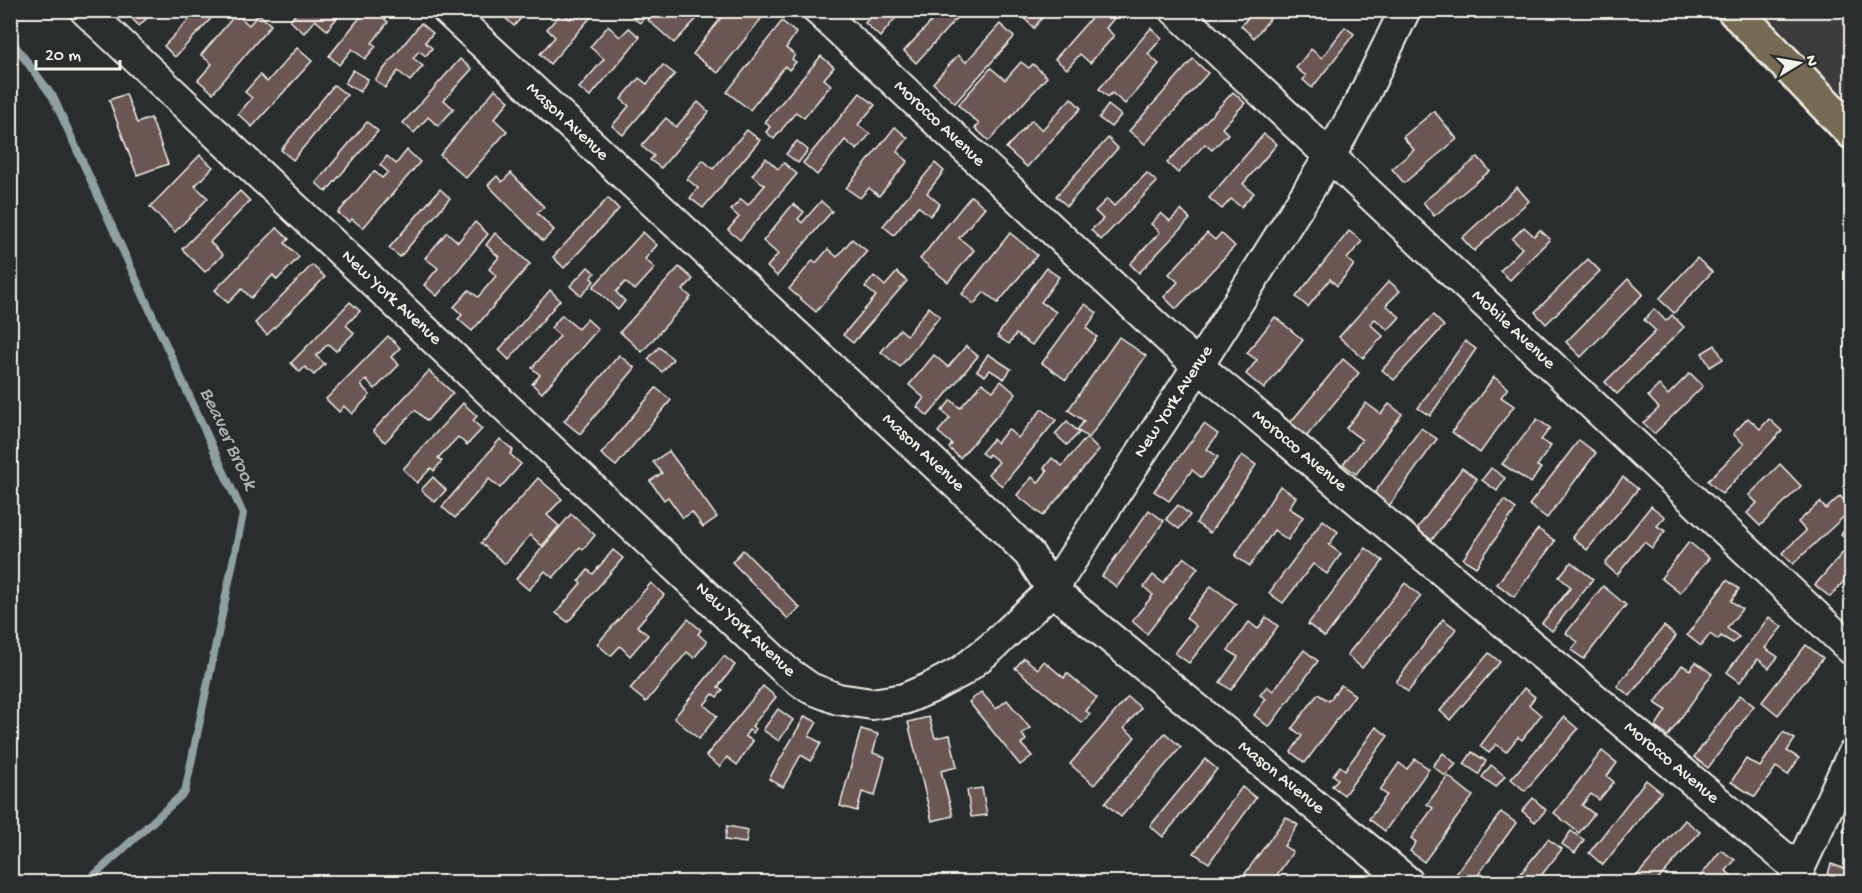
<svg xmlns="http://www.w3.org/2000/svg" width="1862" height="893" viewBox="0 0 1862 893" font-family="'Gochi Hand',sans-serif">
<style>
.built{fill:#3d3a3a}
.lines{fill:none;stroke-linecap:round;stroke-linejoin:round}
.stream{stroke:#90a0a0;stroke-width:8}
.building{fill:#6a5755;stroke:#f4f1e8;stroke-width:1.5}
.minor-casing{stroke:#f4f1e8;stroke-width:34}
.primary-casing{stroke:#f4f1e8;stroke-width:38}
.minor{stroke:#2a2d2e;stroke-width:30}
.primary{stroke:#746b52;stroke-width:33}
.labels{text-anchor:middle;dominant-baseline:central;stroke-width:4.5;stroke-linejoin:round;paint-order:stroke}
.street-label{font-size:18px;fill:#f4f1e8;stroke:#2a2d2e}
.water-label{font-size:20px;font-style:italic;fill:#a9b4b2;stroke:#2a2d2e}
</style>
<rect width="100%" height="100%" fill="#2a2d2e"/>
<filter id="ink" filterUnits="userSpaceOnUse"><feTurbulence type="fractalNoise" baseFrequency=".0167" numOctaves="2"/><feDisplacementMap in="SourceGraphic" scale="12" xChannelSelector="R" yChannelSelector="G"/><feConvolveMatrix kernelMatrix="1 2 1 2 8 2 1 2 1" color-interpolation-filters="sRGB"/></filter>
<g filter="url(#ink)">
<!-- built -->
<path class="built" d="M1764,11h87v93z"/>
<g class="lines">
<!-- stream -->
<path class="stream" d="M10,39l43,58 190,417 -58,278 -98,90"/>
</g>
<!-- building -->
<g class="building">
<path d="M130,10h25l-16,16 -12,-13z"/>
<path d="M198,10h21l-44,47 -11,-11z"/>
<path d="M299,10h41l2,2 -15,18 -12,-10 -11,13 -14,-12z"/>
<path d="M366,10h19l-4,6 7,6 -16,21 4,3 -11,13 -13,-10 -13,16 -10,-9z"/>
<path d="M506,10h22l-14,16 -12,-11z"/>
<path d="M577,10h20l-47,54 -10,-10 15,-17 -8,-8 15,-17 8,7z"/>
<path d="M638,10h13l-11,13 -8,-6z"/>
<path d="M656,10h47l1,1 -30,32 -26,-23z"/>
<path d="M727,10h25l-1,2 10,7 -43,54 -25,-19z"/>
<path d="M876,10h26l-22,27 -15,-14z"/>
<path d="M942,10h22l-48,53 -12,-12z"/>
<path d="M1032,10h16l-14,18 -9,-9z"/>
<path d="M1098,10h23l-15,18 8,8 -24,27 -10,-9 -13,15 -12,-10z"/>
<path d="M1254,10h23l-23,28 -13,-12z"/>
<path d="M236,14l13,11 10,-11 12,11 -58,68 -15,-13 14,-16 -11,-9z"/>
<path d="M782,21l14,12 -10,15 9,7 -3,4 4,3 -7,8 -4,-4 -35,44 -23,-18z"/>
<path d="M421,23l12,10 -8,9 7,6 -6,8 -7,-5 -6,7 10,8 -13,15 -12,-10 -13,17 -10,-8z"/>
<path d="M1000,24l14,13 -59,66 -22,-20 25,-28 8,7z"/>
<path d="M608,26l12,11 9,-9 11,9 -50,60 -11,-9 25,-29 -14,-12z"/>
<path d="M1345,27l9,7 -42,54 -9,-8 3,-4 -10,-8 15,-19 11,9z"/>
<path d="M1151,28l11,10 -14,16 11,10 -34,40 -13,-11 -4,4 -9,-8z"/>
<path d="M297,48l15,13 -60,66 -14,-13 14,-16 -7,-6 15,-17 7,7z"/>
<path d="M821,56l13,11 -10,12 7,6 -27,33 -8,-6 -22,27 -8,-7 4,-5 -5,-5z"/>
<path d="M460,59l12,10 -28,31 10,9 -16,17 -10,-9 -14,16 -11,-10z"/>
<path d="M1193,59l15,14 -63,71 -16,-13z"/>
<path d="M1021,62l8,6 4,-4 14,13 -58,64 -14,-13 4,-4 -21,-19 33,-37 14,12z"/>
<path d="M663,65l12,9 -52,61 -11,-9 17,-20 -8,-7 18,-21 8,6z"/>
<path d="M353,70l15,9 -8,13 -15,-9z"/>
<path d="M334,85l13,10 -54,65 -12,-10z"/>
<path d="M495,89l14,12 -15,18 13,12 -41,47 -26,-23z"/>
<path d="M1233,92l12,11 -23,25 6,6 -16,16 -7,-6 -27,29 -11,-10z"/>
<path d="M860,93l15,12 -17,20 12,9 -13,16 -12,-10 -28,35 -14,-12z"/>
<path d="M126,94l11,29 14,-5 17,46 -31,11 -28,-75z"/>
<path d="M1071,98l10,10 -54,59 -21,-19 26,-28 10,10z"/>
<path d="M698,102l11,10 -48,56 -11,-8 4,-4 -13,-10 25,-28 10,9z"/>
<path d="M1108,105l13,10 -10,12 -12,-9z"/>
<path d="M1434,111l23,28 -53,44 -12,-14 22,-19 -11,-13z"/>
<path d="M367,122l11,9 -52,61 -10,-9z"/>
<path d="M895,127l13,11 -11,14 11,9 -29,35 -10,-8 -9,10 -14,-10z"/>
<path d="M747,130l13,10 -57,68 -13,-10 8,-10 -11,-9 16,-19 10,9z"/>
<path d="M1264,134l13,10 -34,40 11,9 -13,14 -10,-8 -9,10 -13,-11z"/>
<path d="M1108,138l10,10 -51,58 -11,-10z"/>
<path d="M797,141l11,9 -10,13 -12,-9z"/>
<path d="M407,150l13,12 -57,66 -11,-9 -3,3 -11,-9 36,-42 8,7 6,-6 -8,-7 7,-9 9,8z"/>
<path d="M200,155l13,12 -18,19 13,12 -33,34 -25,-25z"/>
<path d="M1478,157l12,14 -56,45 -11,-14z"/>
<path d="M766,158l12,11 6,-6 13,11 -57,66 -12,-10 11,-13 -8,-7 10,-11 7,6 17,-20 -13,-10z"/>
<path d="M935,163l9,8 -17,22 13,11 -10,12 -12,-10 -24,29 -11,-9z"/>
<path d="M511,173l33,34 -7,6 17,17 -11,11 -55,-56 9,-9 5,6z"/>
<path d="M1147,173l10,9 -56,58 -10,-10 12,-11 -8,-8 12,-12 7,7z"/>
<path d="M1517,187l12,14 -55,50 -12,-13z"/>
<path d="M440,189l10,9 -50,59 -11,-9z"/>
<path d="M240,191l10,10 -40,41 13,13 -18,17 -23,-23z"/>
<path d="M971,196l14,11 -26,31 15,12 -26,32 -28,-23z"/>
<path d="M608,198l11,11 -55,59 -11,-11z"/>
<path d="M821,201l11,10 -55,65 -10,-9 11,-13 -15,-13 30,-37 11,8 -6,7 4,4z"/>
<path d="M1181,210l9,9 -51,54 -9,-9 30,-32 -9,-8 10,-11 9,8z"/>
<path d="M475,222l13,12 -51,62 -13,-11 14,-17 -13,-10 22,-26 11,10z"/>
<path d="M1524,227l10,9 6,-6 10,9 -40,41 -10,-9 22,-23 -10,-9z"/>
<path d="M277,228l12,11 -4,4 14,14 -22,23 -4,-5 -22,23 -9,-9 -14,14 -13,-13z"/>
<path d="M1349,231l13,10 -15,18 7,6 -17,21 -7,-7 -22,28 -12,-10z"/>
<path d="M643,232l14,13 -12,14 10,9 -20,22 -10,-8 -9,10 9,9 -7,9 -25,-23z"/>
<path d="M495,233l35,31 -58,67 -14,-12 4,-4 -8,-8 15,-17 9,7 18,-21 -7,-7 10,-12 -13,-12z"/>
<path d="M1010,233l27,22 -39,48 -14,-11 -10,12 -12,-10z"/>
<path d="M1207,233l8,7 6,-7 14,13 -59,63 -12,-12 14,-15 -9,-8z"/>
<path d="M852,239l15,12 -51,61 -27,-23 24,-29 3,3 12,-14 9,8z"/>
<path d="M1697,258l15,14 -38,41 -15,-14z"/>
<path d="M1588,259l12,12 -54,53 -11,-12z"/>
<path d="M312,265l13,12 -58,58 -12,-12z"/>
<path d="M588,267l7,6 -4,5 3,3 -13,15 -11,-10z"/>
<path d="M679,267l14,12 -10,11 8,7 -49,55 -22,-20z"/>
<path d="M1046,268l13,9 -18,25 15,10 -24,33 -16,-11 -7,10 -12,-8z"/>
<path d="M897,272l10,9 -54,62 -10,-8 33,-39 -11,-9 9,-11 11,10z"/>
<path d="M1628,279l15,15 -62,63 -15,-15z"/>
<path d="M1389,281l11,10 -14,14 14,12 -12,13 -13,-11 -5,5 13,12 -20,22 -24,-21z"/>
<path d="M550,290l10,10 -51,60 -10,-10z"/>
<path d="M350,302l10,9 -14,14 8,8 -18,18 -8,-7 -12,12 9,8 -11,11 -9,-8 -5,5 -9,-9z"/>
<path d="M1085,304l12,9 -11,15 11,9 -31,43 -24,-17z"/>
<path d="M929,307l11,9 -40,51 -19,-15 19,-23 7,6z"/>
<path d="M1654,309l12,12 6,-6 12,12 -67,67 -12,-12 51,-51 -12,-11z"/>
<path d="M562,315l16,14 9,-10 11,10 -56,64 -10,-9 8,-9 -8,-7 28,-32 -9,-8z"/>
<path d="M1433,315l11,11 -50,54 -12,-10z"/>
<path d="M1275,317l28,23 -39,49 -18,-15 11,-14 -10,-7z"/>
<path d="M388,336l12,12 -9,9 8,8 -24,24 -9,-9 -5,5 9,10 -18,19 -8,-8 -5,6 -13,-13z"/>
<path d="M1119,337l27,19 -57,82 -12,-8 7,-9 -16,-11z"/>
<path d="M1465,341l11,8 -46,67 -12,-8z"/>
<path d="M1715,345l8,14 -13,8 -8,-14z"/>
<path d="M966,346l12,10 -50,60 -11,-9 7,-9 -15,-13 25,-30 14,12z"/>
<path d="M659,347l14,12 -11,13 -14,-13z"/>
<path d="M988,354l23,15 -7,10 -14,-9 -5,6 -8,-5z"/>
<path d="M619,355l16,13 -55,66 -16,-13z"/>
<path d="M1343,359l16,14 -53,64 -16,-14z"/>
<path d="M429,371l24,22 -26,28 -12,-11 -30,32 -12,-11z"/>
<path d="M1690,373l13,13 -49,48 -11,-11 16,-15 -11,-12 11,-11 9,10z"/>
<path d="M1494,377l14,11 -7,9 13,9 -34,47 -28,-21z"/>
<path d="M1001,381l15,13 -56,64 -11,-10 3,-4 -14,-12 12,-14 -8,-7 9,-11 9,8 22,-25 11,8z"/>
<path d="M656,388l15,12 -55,66 -15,-12z"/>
<path d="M463,403l14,13 -4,5 9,8 -15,16 -9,-8 -20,21 4,3 -8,10 -3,-3 -14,15 -14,-14z"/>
<path d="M1366,403l15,11 8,-10 13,10 -46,60 -13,-10 19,-24 -16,-12z"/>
<path d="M1042,409l14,11 -54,66 -14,-12 11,-12 -10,-8 -2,3 -6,-4 12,-14 4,4 11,-14 10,9z"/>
<path d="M1748,418l12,11 9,-10 13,12 -60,63 -14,-13 36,-37 -11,-10z"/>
<path d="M1537,419l13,9 -9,12 10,6 -14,20 4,2 -10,15 -29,-19z"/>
<path d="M1067,421l12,12 -12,12 -12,-11z"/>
<path d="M1204,424l14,10 -11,15 11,8 -16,21 -10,-8 -23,31 -15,-10z"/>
<path d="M1421,428l16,11 -48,67 -16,-11z"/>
<path d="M1086,438l13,12 -56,66 -26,-21 15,-18 6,6 9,-12 -3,-3 8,-10 10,8z"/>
<path d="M500,439l13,11 -3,4 11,10 -21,24 -11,-9 -34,39 -13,-11z"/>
<path d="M1579,440l17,13 -49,65 -18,-13z"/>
<path d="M669,451l48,66 -14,10 -11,-15 -9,6 -15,-21 -4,3 -14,-19 12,-8 -9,-11z"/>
<path d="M1242,455l14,10 -46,68 -14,-10z"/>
<path d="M1780,464l21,22 -41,40 -13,-13 10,-10 -8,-8z"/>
<path d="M1462,468l15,11 -45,61 -15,-11z"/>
<path d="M1491,468l14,10 -8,13 -15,-11z"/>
<path d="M433,477l13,13 -11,12 -14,-12z"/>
<path d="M1623,477l15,12 -51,61 -15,-13z"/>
<path d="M538,478l24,21 -15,16 12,11 -17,20 -12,-11 -25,29 -24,-21z"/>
<path d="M1280,486l16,11 -7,11 14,9 -15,23 -14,-10 -24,36 -15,-10z"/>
<path d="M1840,496l12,13 -59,55 -11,-11 24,-22 -8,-9 22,-20 6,7z"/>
<path d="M1504,500l12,9 -40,58 -13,-8z"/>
<path d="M1178,505l12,10 -11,14 -13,-10z"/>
<path d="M1651,506l14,11 -8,9 8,5 -13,17 -8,-6 -27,33 -12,-11z"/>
<path d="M1149,510l15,11 -47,66 -15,-11z"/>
<path d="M571,514l24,21 -12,15 -3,-3 -27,31 -8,-7 -16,19 -13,-11z"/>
<path d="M1323,520l15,12 -9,13 12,9 -14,20 -14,-10 -30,39 -14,-10z"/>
<path d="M1852,522v50l-22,25 -15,-12 36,-42 -10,-9z"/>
<path d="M1538,529l17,12 -41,56 -17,-13z"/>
<path d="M1689,542l20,16 -29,35 -19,-15z"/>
<path d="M1366,548l17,13 -58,76 -17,-13z"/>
<path d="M613,550l10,8 -55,64 -12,-9 25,-30 -2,-2 9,-11 5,4z"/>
<path d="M743,550l57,58 -12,11 -56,-57z"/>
<path d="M1184,557l14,11 -51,66 -15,-13 21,-26 -9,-8 9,-12 10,8z"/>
<path d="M1571,562l22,17 -41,52 -10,-8 29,-36 -12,-10z"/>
<path d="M1727,580l12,9 -8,12 11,8 -15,19 12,9 -6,6 -12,-7 -3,4 -8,-6 -9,12 -14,-11z"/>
<path d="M651,583l13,12 -27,31 11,9 -18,21 -10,-10 -9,10 -14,-12z"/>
<path d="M1405,583l16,13 -59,72 -15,-13z"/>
<path d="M1211,586l25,18 -47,59 -14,-10 21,-27 -10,-8z"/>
<path d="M1603,586l23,19 -42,54 -13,-9 7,-8 -12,-9z"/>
<path d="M1266,617l12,9 -47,64 -11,-8 18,-25 -10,-7 21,-28 9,7z"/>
<path d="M1769,617l13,10 -17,21 13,9 -9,11 -11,-9 -18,23 -13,-10z"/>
<path d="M688,619l13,11 -3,4 9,8 -13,16 -7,-6 -41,50 -16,-13z"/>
<path d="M1443,619l13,10 -48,63 -12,-10z"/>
<path d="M1664,626l12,10 -46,60 -13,-10z"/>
<path d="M1806,645l17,13 -45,57 -16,-13z"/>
<path d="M1304,650l14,11 -49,66 -15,-12 12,-16 -6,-4 7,-9 6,5z"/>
<path d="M1489,653l11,9 -50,58 -10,-9z"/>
<path d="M724,656l11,9 -17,22 5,3 -6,7 -4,-3 -9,11 13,11 -18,23 -25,-21z"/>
<path d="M1024,658l14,11 6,-8 20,17 3,-5 30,25 -11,13 4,3 -8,9 -67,-55z"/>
<path d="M1696,662l16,12 -44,62 -13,-9 11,-17 -11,-7 27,-38 8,5z"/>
<path d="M1341,685l14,10 -50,68 -14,-11 11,-16 -10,-8 26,-34 11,7z"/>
<path d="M763,686l13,11 -24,29 4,3 -3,4 -4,-3 -4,6 8,5 -16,24 -10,-8 -7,10 -14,-11z"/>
<path d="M1524,688l11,9 -6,8 12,10 -19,25 -4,-3 -12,15 -10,-8 -7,9 -9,-7z"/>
<path d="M981,692l15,17 11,-9 23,28 -8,6 4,6 -5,4 11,12 -12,9 -51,-63z"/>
<path d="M1740,695l14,11 -46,62 -14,-11z"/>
<path d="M1128,697l13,11 -17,20 11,9 -41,48 -24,-21z"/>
<path d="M778,709l15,11 -14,21 -16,-11z"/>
<path d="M805,716l12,6 -8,14 12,7 -10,18 -10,-6 -18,32 -14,-8z"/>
<path d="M929,717l6,21 15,-3 7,32 -16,4 12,45 -21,5 -24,-99z"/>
<path d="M1564,717l14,12 -53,62 -14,-12z"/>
<path d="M1376,727l12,9 -44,59 -12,-9 6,-7 -5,-4 7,-9 5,4z"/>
<path d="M861,729l17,5 -5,19 12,4 -10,39 -13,-4 -5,19 -17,-5z"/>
<path d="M1783,732l12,7 -8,12 12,7 -11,17 -12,-8 -21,30 -24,-15 15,-23 14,8z"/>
<path d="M1165,733l16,14 -60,70 -16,-14z"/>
<path d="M1602,751l15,12 -10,13 7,6 -15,18 -8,-6 -9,11 12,9 -15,19 -25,-20z"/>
<path d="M1472,752l14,9 -7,13 -15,-10z"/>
<path d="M1443,753l13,11 -11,12 -12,-10z"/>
<path d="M1205,759l12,10 -54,68 -13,-11z"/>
<path d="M1415,759l14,10 -44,62 -16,-12 18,-24 -7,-5 19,-27 8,6z"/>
<path d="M1491,765l14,11 -9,11 -14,-10z"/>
<path d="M1448,776l25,20 -49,66 -14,-11 6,-9 -5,-4 22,-30 -6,-4z"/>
<path d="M1646,780l15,12 -58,73 -14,-12z"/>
<path d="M1242,787l14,11 -47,65 -15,-10z"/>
<path d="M982,788l5,27 -16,2 -4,-27z"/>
<path d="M1533,798l13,12 -11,12 -13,-11z"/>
<path d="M1501,812l15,11 -43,59h-20l-2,-1z"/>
<path d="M1852,814v20l-9,-3z"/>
<path d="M1286,817l12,8 -14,21 9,6 -21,30h-17l-11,-7z"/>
<path d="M1685,820l15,12 -44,50h-16l-5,-4z"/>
<path d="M727,826l21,4 -2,13 -21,-3z"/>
<path d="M1571,831l13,9 -9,13 -13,-9z"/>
<path d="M1548,839l14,10 -26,33h-22z"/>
<path d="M1721,850l14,10 -9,11 8,7 -4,4h-12l-3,-2 -2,2h-17z"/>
<path d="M1831,864l21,7v11l-26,-1z"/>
<path d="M701,877l1,5h-34z"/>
</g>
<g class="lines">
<!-- minor casing -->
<g class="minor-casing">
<g id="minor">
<path d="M85,10l701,661 24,17 28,11 34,5 32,-5 26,-11 32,-17 30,-24 60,-57 146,-224 132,-210 32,-57 43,-89"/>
<path d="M447,10l549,511 33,33 23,36 356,292"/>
<path d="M818,10l380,356 601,504"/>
<path d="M1175,10l677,640"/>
<path d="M1793,882l59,-127"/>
</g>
</g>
<!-- primary casing -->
<g class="primary-casing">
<path id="primary" d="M1734,10l118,122"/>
</g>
<!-- minor -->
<use href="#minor" class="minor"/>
<!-- primary -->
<use href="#primary" class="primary"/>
</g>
</g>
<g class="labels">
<!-- street labels -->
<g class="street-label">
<text transform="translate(567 122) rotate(43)">Mason Avenue</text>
<text transform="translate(939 124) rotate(43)">Morocco Avenue</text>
<text transform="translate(391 298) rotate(43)">New York Avenue</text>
<text transform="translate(1513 330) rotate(43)">Mobile Avenue</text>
<text transform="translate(1174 402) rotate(-57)">New York Avenue</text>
<text transform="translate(1299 451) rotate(40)">Morocco Avenue</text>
<text transform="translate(923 453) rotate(43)">Mason Avenue</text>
<text transform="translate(745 630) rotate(43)">New York Avenue</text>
<text transform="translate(1671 763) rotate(40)">Morocco Avenue</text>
<text transform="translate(1281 778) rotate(39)">Mason Avenue</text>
</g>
<!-- water labels -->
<g class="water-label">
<text transform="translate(227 439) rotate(65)">Beaver Brook</text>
</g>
</g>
<!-- margin -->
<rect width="1862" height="893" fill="none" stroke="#2a2d2e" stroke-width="36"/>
<rect x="18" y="18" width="1826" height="857" fill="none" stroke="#f4f1e8" stroke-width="2" filter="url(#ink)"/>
<!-- north arrow -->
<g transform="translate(1799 63) rotate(79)" stroke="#2a2d2e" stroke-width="4.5" paint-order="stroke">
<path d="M0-4.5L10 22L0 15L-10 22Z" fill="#f4f1e8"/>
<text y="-9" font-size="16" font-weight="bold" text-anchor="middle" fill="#f4f1e8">N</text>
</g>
<!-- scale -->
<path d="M36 60v9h84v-9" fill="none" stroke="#f4f1e8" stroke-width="3"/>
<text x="45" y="60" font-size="18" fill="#f4f1e8" stroke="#2a2d2e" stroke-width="4.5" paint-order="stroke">20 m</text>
</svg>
